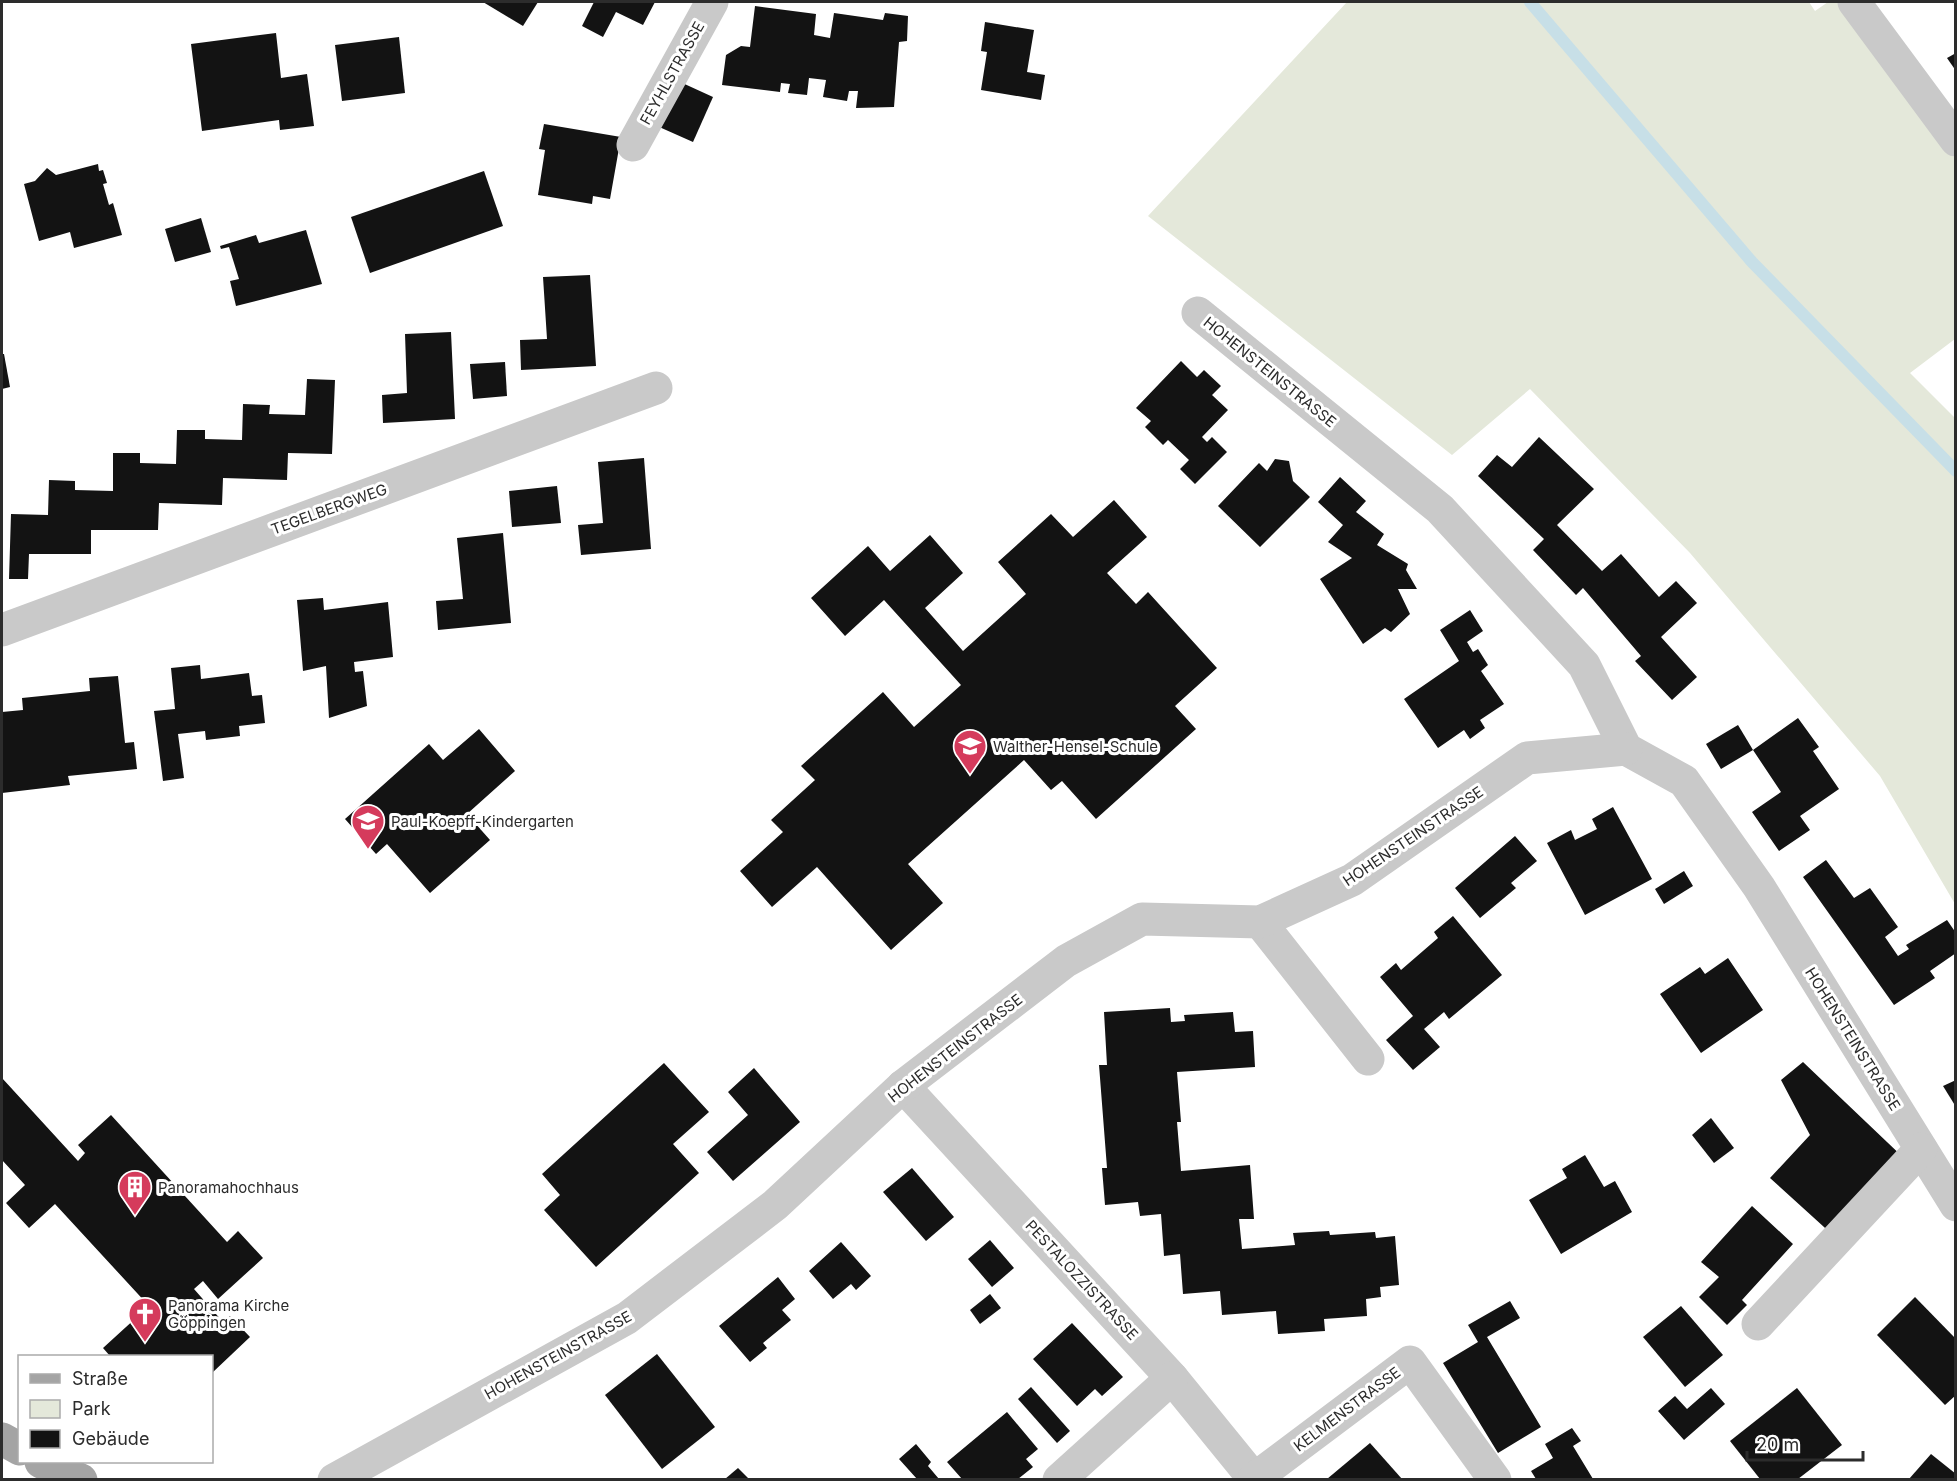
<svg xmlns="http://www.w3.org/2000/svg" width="1957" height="1481" viewBox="0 0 1957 1481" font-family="Inter,sans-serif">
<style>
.green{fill:#e4e8da}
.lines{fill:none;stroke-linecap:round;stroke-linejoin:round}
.stream{stroke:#c7dfe7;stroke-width:12}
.building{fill:#131313}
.minor{stroke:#c9c9c9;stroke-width:33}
.major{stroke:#a4a4a4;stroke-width:33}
.labels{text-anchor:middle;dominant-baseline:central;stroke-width:6;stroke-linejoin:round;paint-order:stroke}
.street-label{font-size:15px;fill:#2c2c2c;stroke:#fff}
.poi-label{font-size:15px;fill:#2c2c2c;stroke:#fff;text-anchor:start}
</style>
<rect width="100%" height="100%" fill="#fff"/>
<!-- green -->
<path class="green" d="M1347,2h462l6,9 13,-9h15l112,156v181l-45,34 45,45v486l-75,-128 -190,-223 -160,-164 -78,66 -304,-239z"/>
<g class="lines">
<!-- stream -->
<path class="stream" d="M1530,2l222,260 204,209"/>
</g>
<!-- building -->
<g class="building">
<path d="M483,2h55l-15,24z"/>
<path d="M594,2h61l-12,23 -27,-13 -13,25 -21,-11z"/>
<path d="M755,6l61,8 -2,21 16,3 4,-25 49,7 2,-7 23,3 -1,25 -8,1 -5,65 -38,1 2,-17h-9l-2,10 -24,-4 3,-17 -17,-2 -2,17 -19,-2 2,-9 -9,-1 -1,9 -58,-7 4,-30 15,-9 9,1z"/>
<path d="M985,22l49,8 -7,42 18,3 -4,25 -60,-10 6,-38 -6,-1z"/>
<path d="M276,33l5,45 26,-4 7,52 -34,4 -1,-10 -77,11 -11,-87z"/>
<path d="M399,37l6,56 -63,8 -7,-56z"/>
<path d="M1956,53v18l-9,-13z"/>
<path d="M678,81l35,16 -20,45 -36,-16z"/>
<path d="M544,124l77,13 -11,62 -17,-3 -1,8 -54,-9 7,-45 -6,-1z"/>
<path d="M98,164l1,7 4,-1 4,13 -4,1 6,21 4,-2 9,32 -48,13 -4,-16 -31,9 -15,-57 11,-3 12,-13 9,7z"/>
<path d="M484,171l19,55 -133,47 -19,-56z"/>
<path d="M201,218l10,34 -36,10 -10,-33z"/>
<path d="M306,230l16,54 -86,22 -6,-25 9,-2 -10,-32 -8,2 -1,-3 36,-11 3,8z"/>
<path d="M590,275l6,91 -75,4 -1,-30 27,-1 -4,-62z"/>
<path d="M451,332l4,87 -72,4 -1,-28 25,-2 -2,-59z"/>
<path d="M2,354h2l6,33 -8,2z"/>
<path d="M1181,361l16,16 7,-7 17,16 -9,9 16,15 -26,27 5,5 5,-5 15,15 -32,32 -15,-15 9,-9 -21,-20 -5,5 -18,-18 6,-6 -15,-13z"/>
<path d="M505,362l2,34 -34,3 -3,-35z"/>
<path d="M307,379l28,1 -3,74 -44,-1 -1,27 -64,-2 -1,27 -63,-2 -1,27h-67v24h-62l-1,25h-19l2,-65 37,1 1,-35 26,1v9l38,1v-38h27v10l36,1 1,-34h28v9l37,1 1,-36 27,1 -1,9 36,1z"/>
<path d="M1539,437l55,52 -37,36 45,46 19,-17 38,43 17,-16 21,22 -36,34 36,40 -25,23 -37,-39 6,-5 -58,-68 -7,7 -43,-45 11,-11 -66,-63 19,-21 15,12z"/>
<path d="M644,458l7,91 -70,6 -3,-30 25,-2 -5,-61z"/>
<path d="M1275,459l14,2 4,20 17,16 -50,50 -42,-41 41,-43 8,8z"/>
<path d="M1340,477l26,24 -10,11 28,22 -7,11 31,19 -2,6 11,19h-19l12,25 -19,18 -6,-4 -22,16 -43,-65 32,-21 -24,-16 15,-17 -25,-23z"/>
<path d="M557,486l4,37 -49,4 -3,-36z"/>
<path d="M1114,500l33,37 -40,36 29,31 12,-12 69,76 -42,38 21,23 -100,90 -34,-38 -11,9 -27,-30 -116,104 35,39 -52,47 -74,-83 -45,40 -32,-36 43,-39 -12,-12 44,-40 -14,-14 82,-74 31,35 47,-42 -77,-85 -39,36 -34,-38 57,-52 22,25 40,-36 33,38 -38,35 38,43 63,-57 -28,-32 53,-48 22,23z"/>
<path d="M503,533l8,90 -73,7 -2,-29 27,-2 -6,-61z"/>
<path d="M323,598l1,12 64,-8 5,55 -39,5 1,10 8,-1 4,35 -38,12 -3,-52 -23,5 -6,-71z"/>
<path d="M1470,610l13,21 -16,11 6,10 5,-3 10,16 -7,6 23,33 -24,16 5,8 -15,11 -6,-9 -26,18 -34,-49 55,-38 -19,-31z"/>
<path d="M200,665l1,14 48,-6 3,23 10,-1 3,28 -26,3 1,10 -34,4 -1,-9 -27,3 6,44 -21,3 -9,-70 21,-2 -4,-41z"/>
<path d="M118,676l7,67 9,-1 3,27 -69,7 2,9 -68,8v-81l21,-2 -1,-12 68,-7 -1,-13z"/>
<path d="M1798,718l21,29 -6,4 26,38 -39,27 10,14 -31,21 -27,-39 29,-20 -28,-42z"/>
<path d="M1738,725l15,25 -32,19 -15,-25z"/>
<path d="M479,729l36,42 -48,43 23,26 -60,53 -43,-49 -11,10 -31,-35 84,-75 14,16z"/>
<path d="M1613,807l39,72 -67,36 -38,-72 24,-13 4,10 22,-11 -5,-10z"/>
<path d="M1515,836l22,25 -26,22 5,5 -36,30 -25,-30z"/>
<path d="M1826,860l28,38 16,-10 28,39 -13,10 13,19 11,-7 -3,-4 41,-25 9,13v20l-26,18 5,7 -41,27 -91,-128z"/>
<path d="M1684,871l9,15 -29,18 -9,-15z"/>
<path d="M1453,916l49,59 -53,44 -5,-7 -20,17 16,18 -27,23 -27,-30 27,-24 -33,-39 16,-14 5,7 37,-32 -4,-6z"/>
<path d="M1728,958l35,52 -62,43 -41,-59 40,-27 5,7z"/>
<path d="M1170,1008l1,14 14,-1 -1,-6 49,-3 2,20 18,-1 2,36 -78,5 4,50h-4l4,49 69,-6 4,54h-15l3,30 53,-4 -2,-12 36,-2 1,4 45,-3 1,6 19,-2 4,49 -19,2 1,10 -15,2 1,17 -43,3 1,12 -47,3 -2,-23 -54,4 -2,-24 -37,3 -3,-40 -16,2 -3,-42 -21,2 -2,-14 -33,3 -3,-37h5l-8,-103h8l-3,-53z"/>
<path d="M1803,1062l105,100 -73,75 -65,-59 40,-43 -29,-55z"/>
<path d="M664,1063l45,49 -36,32 26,29 -103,94 -52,-57 16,-15 -18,-21z"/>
<path d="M754,1068l46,54 -67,59 -26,-29 41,-37 -20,-23z"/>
<path d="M2,1078l76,83 7,-8 -7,-8 33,-30 116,127 11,-11 25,27 -45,41 -15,-18 -9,8 29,33 7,-6 20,21 -38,36v-17h-102l-7,-8 46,-42 -94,-102 -26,24 -23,-25 19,-18 -23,-25z"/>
<path d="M1956,1080v27l-13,-21z"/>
<path d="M1711,1118l23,30 -20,15 -22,-28z"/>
<path d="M1585,1155l19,32 11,-6 17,31 -71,42 -32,-54 38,-22 -5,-9z"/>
<path d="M912,1168l42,49 -28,24 -43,-49z"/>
<path d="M1752,1206l41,38 -51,56 5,5 -20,20 -28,-28 20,-20 -18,-15z"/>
<path d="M990,1240l24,28 -22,19 -24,-28z"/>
<path d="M841,1242l30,34 -15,14 -5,-6 -18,15 -24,-28z"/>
<path d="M778,1277l17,22 -13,11 9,10 -28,23 4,5 -17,14 -31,-36z"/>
<path d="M990,1294l11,14 -21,16 -10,-14z"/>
<path d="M1915,1297l41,42v56l-11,10 -68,-70z"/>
<path d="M1510,1301l10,17 -33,19 54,90 -43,26 -55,-90 35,-21 -10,-17z"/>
<path d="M1681,1306l42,49 -38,32 -42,-50z"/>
<path d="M1072,1323l51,54 -21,19 -7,-7 -18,17 -44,-47z"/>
<path d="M657,1354l58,73 -53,42 -57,-74z"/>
<path d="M1031,1387l39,44 -13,12 -39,-44z"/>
<path d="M1711,1388l14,16 -41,36 -26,-29 17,-15 12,13z"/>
<path d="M1797,1388l45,57 -44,34h-38l-30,-38z"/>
<path d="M1007,1412l31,37 -12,10 7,8 -15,12h-56l-15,-17z"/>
<path d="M1572,1428l9,13 -8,5 20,33h-57l-5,-8 22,-13 -8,-14z"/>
<path d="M1370,1443l32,36h-75z"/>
<path d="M916,1444l15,18 -3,4 11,13h-22l-18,-20z"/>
<path d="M1931,1454l25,20v5h-47z"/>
<path d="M738,1468l11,11h-24z"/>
</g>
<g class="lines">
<!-- minor -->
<g class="minor">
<path d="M1854,2l102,138"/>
<path d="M633,145l79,-143"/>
<path d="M1198,313l242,196 144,156 42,84 58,32 75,106 197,318"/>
<path d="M2,630l654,-242"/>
<path d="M1260,922l108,137"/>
<path d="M903,1086l269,292 83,102"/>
<path d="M1758,1324l163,-175"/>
<path d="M1254,1479l156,-117 85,118"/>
<path d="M334,1480l293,-162 148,-113 128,-119 163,-125 76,-42 118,3 92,-42 175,-122 99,-9"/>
<path d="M1059,1480l113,-102"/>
</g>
<!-- major -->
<g class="major">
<path d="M2,1439l18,10"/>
<path d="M41,1462l40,18"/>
</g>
</g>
<!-- icons -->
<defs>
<g id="school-pin" transform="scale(1.725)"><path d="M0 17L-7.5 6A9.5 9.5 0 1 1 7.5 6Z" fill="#d53b5c" stroke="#fff"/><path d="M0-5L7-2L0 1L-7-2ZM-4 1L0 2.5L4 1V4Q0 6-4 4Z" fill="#fff"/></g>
<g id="building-pin" transform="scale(1.725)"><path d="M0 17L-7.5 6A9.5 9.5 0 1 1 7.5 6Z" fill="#d53b5c" stroke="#fff"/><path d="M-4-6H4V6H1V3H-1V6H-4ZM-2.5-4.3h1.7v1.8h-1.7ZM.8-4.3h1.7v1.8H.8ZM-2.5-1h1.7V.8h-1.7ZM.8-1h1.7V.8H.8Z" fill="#fff"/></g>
<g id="church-pin" transform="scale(1.725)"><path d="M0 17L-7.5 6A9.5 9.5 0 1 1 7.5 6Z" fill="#d53b5c" stroke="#fff"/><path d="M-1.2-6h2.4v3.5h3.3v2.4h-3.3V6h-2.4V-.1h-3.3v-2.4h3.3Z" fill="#fff"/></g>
</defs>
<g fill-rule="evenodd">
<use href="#school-pin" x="970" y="746"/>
<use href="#school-pin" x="368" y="821"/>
<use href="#building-pin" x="135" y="1187"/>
<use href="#church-pin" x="145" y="1314"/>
</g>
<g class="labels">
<!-- street labels -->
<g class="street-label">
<text transform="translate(672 73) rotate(-61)">FEYHLSTRASSE</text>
<text transform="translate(1270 372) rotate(39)">HOHENSTEINSTRASSE</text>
<text transform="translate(329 509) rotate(-20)">TEGELBERGWEG</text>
<text transform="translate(1413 836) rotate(-34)">HOHENSTEINSTRASSE</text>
<text transform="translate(1853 1039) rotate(58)">HOHENSTEINSTRASSE</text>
<text transform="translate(955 1048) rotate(-38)">HOHENSTEINSTRASSE</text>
<text transform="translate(1082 1280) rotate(47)">PESTALOZZISTRASSE</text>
<text transform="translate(558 1355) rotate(-29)">HOHENSTEINSTRASSE</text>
<text transform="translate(1347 1409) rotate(-37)">KELMENSTRASSE</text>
</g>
<!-- poi labels -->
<g class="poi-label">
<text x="993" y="746">Walther-Hensel-Schule</text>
<text x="391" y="821">Paul-Koepff-Kindergarten</text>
<text x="158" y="1187">Panoramahochhaus</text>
<text x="168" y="1305">Panorama Kirche<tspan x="168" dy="17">Göppingen</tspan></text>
</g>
</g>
<!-- border -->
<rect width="1957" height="1481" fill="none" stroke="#2c2c2c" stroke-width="6"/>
<!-- legend -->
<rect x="18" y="1355" width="195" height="108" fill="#ffffff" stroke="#ababab" stroke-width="1.5"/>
<rect x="30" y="1374" width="30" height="9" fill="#a4a4a4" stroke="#ababab" stroke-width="1.5"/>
<text x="72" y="1385" font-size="18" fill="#2c2c2c">Straße</text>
<rect x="30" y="1400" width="30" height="18" fill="#e4e8da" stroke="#ababab" stroke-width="1.5"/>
<text x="72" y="1415" font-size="18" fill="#2c2c2c">Park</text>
<rect x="30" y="1430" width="30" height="18" fill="#131313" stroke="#ababab" stroke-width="1.5"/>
<text x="72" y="1445" font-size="18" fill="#2c2c2c">Gebäude</text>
<!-- scale -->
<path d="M1747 1451v9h116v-9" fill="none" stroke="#2c2c2c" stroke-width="3"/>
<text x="1756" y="1451" font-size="18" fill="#2c2c2c" stroke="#ffffff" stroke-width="4.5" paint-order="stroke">20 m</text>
</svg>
